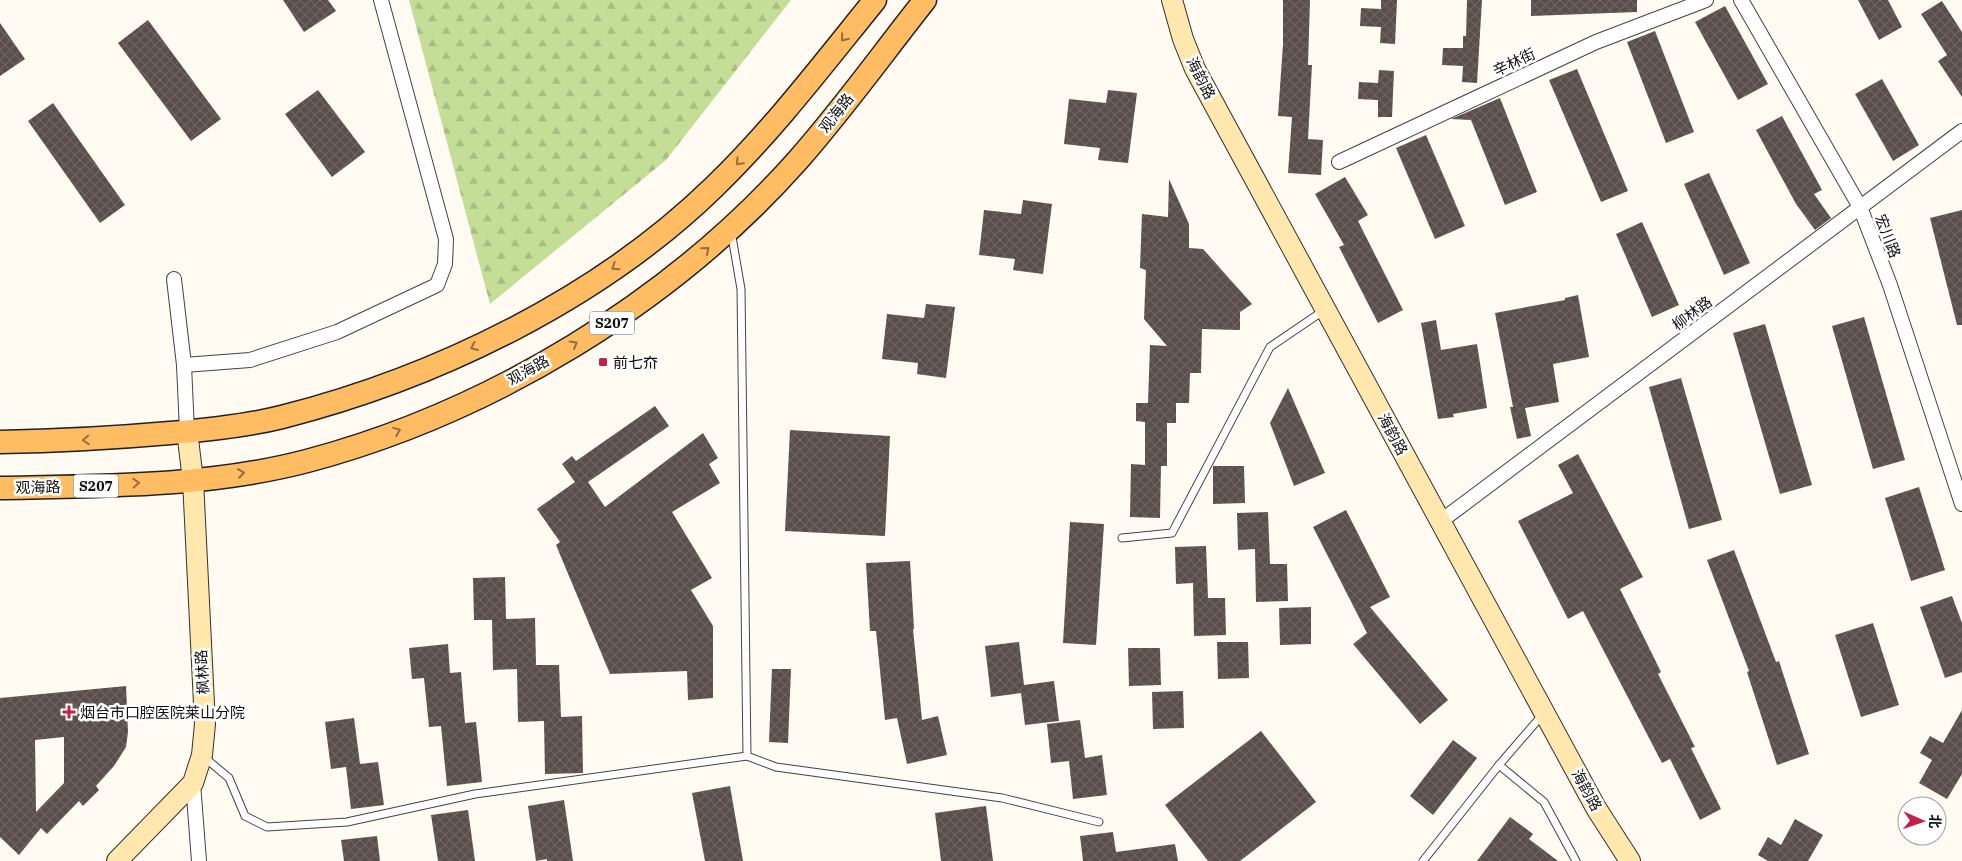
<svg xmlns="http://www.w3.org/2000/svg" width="1962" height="861" viewBox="0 0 1962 861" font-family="'IBM Plex Serif','Noto Sans SC',serif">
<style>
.forest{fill:url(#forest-firs)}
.building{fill:url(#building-cross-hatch);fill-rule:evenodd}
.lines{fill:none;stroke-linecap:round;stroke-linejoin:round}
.lane-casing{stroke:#434343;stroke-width:9}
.street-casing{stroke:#434343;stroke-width:16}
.secondary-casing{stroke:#323232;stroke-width:22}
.primary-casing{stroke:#212121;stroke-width:25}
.lane{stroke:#fff;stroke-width:7}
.street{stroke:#fff;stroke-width:14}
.secondary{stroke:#ffe7ad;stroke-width:20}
.primary{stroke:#ffbc63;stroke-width:22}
.oneway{stroke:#936f3e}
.poi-dot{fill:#c81f47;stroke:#fff;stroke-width:2}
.labels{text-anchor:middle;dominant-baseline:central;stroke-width:5;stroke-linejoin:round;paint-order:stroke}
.shield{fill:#fff;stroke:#585858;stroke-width:1}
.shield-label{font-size:14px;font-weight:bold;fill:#101010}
.street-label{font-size:15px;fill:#101010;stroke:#fff}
.poi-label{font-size:15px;fill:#101010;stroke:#fff;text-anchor:start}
</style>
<defs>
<pattern id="forest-firs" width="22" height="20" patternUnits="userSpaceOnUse" patternTransform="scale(1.25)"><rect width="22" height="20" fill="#c4de97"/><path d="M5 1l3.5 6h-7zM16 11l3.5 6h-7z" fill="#a7bd81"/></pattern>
<pattern id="building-cross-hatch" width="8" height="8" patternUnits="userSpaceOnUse" patternTransform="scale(1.25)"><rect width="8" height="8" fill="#594e4b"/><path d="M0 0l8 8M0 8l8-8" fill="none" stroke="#6c6361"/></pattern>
</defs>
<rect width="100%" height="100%" fill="#fffaf2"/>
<!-- forest -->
<path class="forest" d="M409,0h382l-125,160 -176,144z"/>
<!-- building -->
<g class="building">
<path d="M283,0h45l8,11 -32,21z"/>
<path d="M1283,0h27l-2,65h4l-4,74 15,1 -2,35 -33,-2 4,-56 -14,-1 5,-72z"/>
<path d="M1381,0h16l-2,44 -15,-1 1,-16 -21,-1 1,-18 20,1z"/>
<path d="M1467,0h15l-5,83 -15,-1 1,-16 -21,-1 1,-17h20v-12h3z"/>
<path d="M1531,0h106v12l-106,4z"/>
<path d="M1858,0h30l14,27 -23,13z"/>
<path d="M1942,1l20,31v65l-24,-36 9,-6 -26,-41z"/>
<path d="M1725,6l43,78 -30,16 -43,-78z"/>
<path d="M148,20l73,99 -30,22 -73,-98z"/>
<path d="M0,23l25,36 -25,17z"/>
<path d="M1655,31l39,101 -28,11 -39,-101z"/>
<path d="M1577,69l51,122 -27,11 -52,-122z"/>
<path d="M1379,70l15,1 -2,46h-14v-17l-20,-1 1,-17 19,1z"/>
<path d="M1882,79l37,66 -26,16 -38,-67z"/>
<path d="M318,90l47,62 -33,25 -47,-63z"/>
<path d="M1108,90l29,3 -9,70 -30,-3 2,-12 -36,-4 5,-45 37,4z"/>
<path d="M1500,98l37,94 -32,13 -34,-85 -20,-1z"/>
<path d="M53,103l72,102 -25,18 -72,-102z"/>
<path d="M1782,116l40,74 -8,4 17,24 -16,12 -19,-26 -40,-74z"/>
<path d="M1426,135l39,91 -30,13 -39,-91z"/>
<path d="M1709,173l41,90 -26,12 -40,-91z"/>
<path d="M1345,177l23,38 -10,6 45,89 -25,13 -39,-76 5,-2 -29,-51z"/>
<path d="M1169,179l20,45v24l14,1 49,55 -12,8v18l-38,-1 -1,44h-11l-1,30h-13v20h-9v43h-6l-1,52 -30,-1 1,-53 14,1v-43l-9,-1v-18h12l2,-58 17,1 -23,-27 2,-49 -6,-2 2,-54 26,3z"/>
<path d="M1023,200l29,4 -9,70 -30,-4 2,-11 -36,-4 5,-45 37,4z"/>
<path d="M1962,210v115h-5l-27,-107z"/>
<path d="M1642,222l37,83 -27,12 -36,-83z"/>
<path d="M1578,295l11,62 -36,7 6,38 -34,6 6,28 -14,3 -7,-32h3l-18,-94 70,-13v-2z"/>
<path d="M926,304l29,3 -9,71 -29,-4 1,-11 -36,-4 5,-45 37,4z"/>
<path d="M1864,317l41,143 -32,9 -41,-143z"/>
<path d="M1436,320l5,30 36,-6 10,64 -34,6 1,3 -16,2 -17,-96z"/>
<path d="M1765,324l47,161 -32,9 -47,-161z"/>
<path d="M1681,378l41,142 -33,9 -40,-142z"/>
<path d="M1288,388l37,85 -31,13 -24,-63z"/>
<path d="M655,406l14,20 -81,56 17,25 98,-74 15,25 -9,6 11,19 -48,29 40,66 -21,12 22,36v72l-25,2 -1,-29 -77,3 -54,-129 4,-3 -23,-33 38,-27 -13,-18 10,-8 4,5z"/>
<path d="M790,430l100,6 -5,100 -100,-5z"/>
<path d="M1578,454l65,123 -23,12 41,83 -3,2 37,73 -4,1 30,61 -21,11 -30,-61 -8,4 -79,-152 -15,8 -50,-98 55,-28 -15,-28z"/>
<path d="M1213,466h31l1,37 -32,1z"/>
<path d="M1919,487l26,83 -34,11 -26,-83z"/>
<path d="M1346,510l44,87 -20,10 78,93 -28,24 -67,-80 14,-11 -54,-106z"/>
<path d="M1268,512l2,52h17l1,37 -32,1 -1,-53 -17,1 -1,-37z"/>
<path d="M1070,522l34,2 -8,121 -33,-2z"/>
<path d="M1206,546l2,52h17l1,37 -32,1 -1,-53 -17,1 -1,-37z"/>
<path d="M1734,550l42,112 3,-1 30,93 -32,11 -30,-93 2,-1 -42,-111z"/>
<path d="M910,561l4,68h-1l9,91 16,-4 9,39 -40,9 -10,-46 -12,2 -9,-89h-6l-4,-68z"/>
<path d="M505,577l1,42 29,-1 1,47h23l2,52 21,-1 1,57 -38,1 -1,-53 -26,1 -1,-53 -24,1 -1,-50h-18l-1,-42z"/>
<path d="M1952,596l10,27v49l-17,6 -25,-71z"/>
<path d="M1311,607v37l-31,1 -1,-37z"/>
<path d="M1873,623l26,82 -38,12 -26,-82z"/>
<path d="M1019,642l5,43 30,-4 5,40 -34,4 -4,-32 -30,4 -6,-51z"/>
<path d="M1217,642h31l1,36 -31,1z"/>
<path d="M448,644l2,29 11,-1 4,51 11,-1 6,60 -35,4 -6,-60 -12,1 -5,-49 -12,1 -3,-31z"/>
<path d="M1128,648h32l1,37 -32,1z"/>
<path d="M772,669h19l-3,74 -19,-1z"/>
<path d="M126,686l2,46 -2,15 -12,19 -18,20 3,4 -16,16 -4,-5 -32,33 -6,-6 -22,27 -19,-18v-139zM64,737v46l-28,29 -1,-72z"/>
<path d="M1183,691l1,37 -31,1 -1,-37z"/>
<path d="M1962,710v64l-15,25 -28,-16 13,-23 -12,-7 10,-17 13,7z"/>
<path d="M354,718l6,46 18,-2 6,43 -33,4 -5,-42 -15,2 -6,-47z"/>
<path d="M1080,720l5,38 17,-3 5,40 -34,4 -4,-38 -18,2 -4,-39z"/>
<path d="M1261,731l55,71 -76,59h-32l-43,-56z"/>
<path d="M1453,740l24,18 -44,57 -23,-19z"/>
<path d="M730,786l13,75h-38l-13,-68z"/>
<path d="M564,800l9,61h-26v-2l-11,2 -8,-55z"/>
<path d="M986,806l7,55h-52l-6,-48z"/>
<path d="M468,810l7,51h-37l-7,-46z"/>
<path d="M1510,817l23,17 -4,5 29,22h-81z"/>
<path d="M1795,819l28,16 -15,26h-40l-10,-6 10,-18 13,8z"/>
<path d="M1113,832l3,20 59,-8 3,17h-95l-3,-25z"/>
<path d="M377,836l3,25h-36l-3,-21z"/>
</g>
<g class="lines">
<!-- lane casing -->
<g class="lane-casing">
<g id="lane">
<path d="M731,231l10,58 6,467 29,11 226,31 97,24"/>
<path d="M1122,538l50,-5 98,-186 53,-36"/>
<path d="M204,757l25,21 16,38 22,11 80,-5 128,-28 272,-38"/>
<path d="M1499,765l45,37 32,59"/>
<path d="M1423,861l76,-96 44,-51"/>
</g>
</g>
<!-- street casing -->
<g class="street-casing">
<g id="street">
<path d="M1741,0l119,207 30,78 72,219"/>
<path d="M1339,162l257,-120 110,-42"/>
<path d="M174,279l10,86 3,66"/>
<path d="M184,365l66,-5 87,-28 100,-47 8,-21 1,-25 -65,-239"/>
<path d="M1441,521l521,-390"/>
<path d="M193,783l6,78"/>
</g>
</g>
<!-- secondary casing -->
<g class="secondary-casing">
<g id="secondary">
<path d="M1172,0l11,39 12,30 401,739 34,53"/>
<path d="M117,861l76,-78 9,-28 3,-31 -12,-244 -6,-49"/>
</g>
</g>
<!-- primary casing -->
<g class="primary-casing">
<g id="primary">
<path d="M0,442c57,-1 113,-4 170,-9 37,-3 76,-7 112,-16 154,-39 317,-118 432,-230 59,-57 109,-123 161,-187"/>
<path d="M0,488c101,-2 208,-1 307,-27 184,-49 365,-159 491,-301 45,-51 85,-107 127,-160"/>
</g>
</g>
<!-- lane -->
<use href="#lane" class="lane"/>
<!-- street -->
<use href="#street" class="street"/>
<!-- secondary -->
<use href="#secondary" class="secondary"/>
<!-- primary -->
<use href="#primary" class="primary"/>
</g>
<!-- one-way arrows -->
<defs><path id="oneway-chevron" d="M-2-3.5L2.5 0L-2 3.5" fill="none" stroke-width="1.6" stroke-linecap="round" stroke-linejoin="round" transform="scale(1.25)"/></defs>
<g class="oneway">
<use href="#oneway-chevron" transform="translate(844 38) rotate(129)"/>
<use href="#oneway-chevron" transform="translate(739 162) rotate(134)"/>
<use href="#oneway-chevron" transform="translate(706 250) rotate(-41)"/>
<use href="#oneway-chevron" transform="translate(615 267) rotate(146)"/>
<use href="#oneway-chevron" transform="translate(574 344) rotate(-30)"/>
<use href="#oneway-chevron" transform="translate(474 347) rotate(156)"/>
<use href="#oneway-chevron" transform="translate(397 431) rotate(-22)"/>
<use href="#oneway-chevron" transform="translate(86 440) rotate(176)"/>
<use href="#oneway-chevron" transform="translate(241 473) rotate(-8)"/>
<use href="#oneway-chevron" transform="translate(136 483) rotate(-3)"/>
</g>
<!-- markers -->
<g class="poi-dot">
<rect x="598" y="357" width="10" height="10" rx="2.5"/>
<path d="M66.5 704.5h5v5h5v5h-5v5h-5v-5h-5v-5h5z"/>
</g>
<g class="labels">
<!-- shield labels -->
<g class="shield">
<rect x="589.5" y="311.5" width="45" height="23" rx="4"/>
<rect x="73.5" y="474.5" width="45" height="23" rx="4"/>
</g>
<g class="shield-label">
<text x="612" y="323">S207</text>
<text x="96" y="486">S207</text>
</g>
<!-- street labels -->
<g class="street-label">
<text transform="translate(1514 62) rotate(-25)">辛林街</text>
<text transform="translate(1201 78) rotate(63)">海韵路</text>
<text transform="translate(836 113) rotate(-52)">观海路</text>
<text transform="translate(1888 236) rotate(69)">宏川路</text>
<text transform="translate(1692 313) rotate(-37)">柳林路</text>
<text transform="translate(528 370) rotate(-29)">观海路</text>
<text transform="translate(1393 434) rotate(62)">海韵路</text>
<text transform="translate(38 487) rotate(-1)">观海路</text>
<text transform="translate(202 672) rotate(-93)">枫林路</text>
<text transform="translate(1587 790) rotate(61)">海韵路</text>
</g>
<!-- poi labels -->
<g class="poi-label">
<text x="613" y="362">前七夼</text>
<text x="80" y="712">烟台市口腔医院莱山分院</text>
</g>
</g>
<!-- north arrow -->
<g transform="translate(1922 821) rotate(92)"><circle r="24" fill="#ffffff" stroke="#9f9f9f"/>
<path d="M0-4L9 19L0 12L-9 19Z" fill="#c81f47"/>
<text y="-8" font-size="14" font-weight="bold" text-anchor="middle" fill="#101010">北</text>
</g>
</svg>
